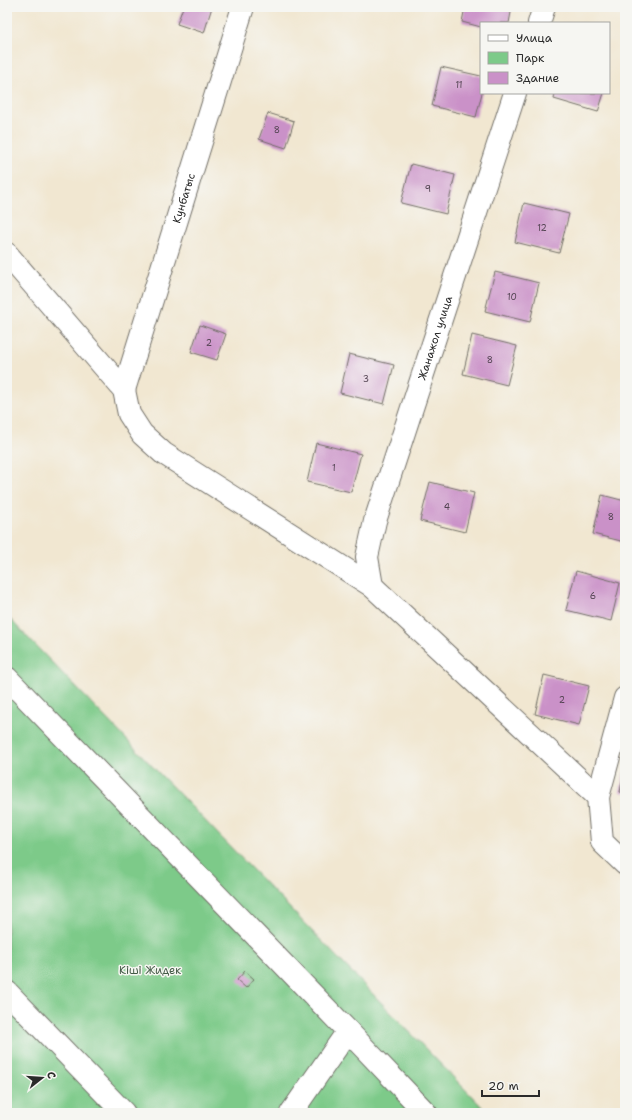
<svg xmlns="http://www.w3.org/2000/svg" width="632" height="1120" viewBox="0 0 632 1120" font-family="'Shantell Sans',sans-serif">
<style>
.green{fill:#7dca89;stroke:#547a5a}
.building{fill:#ca91c8}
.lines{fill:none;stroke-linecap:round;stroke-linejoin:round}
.minor-casing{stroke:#706d65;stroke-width:24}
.minor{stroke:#fff;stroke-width:22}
.labels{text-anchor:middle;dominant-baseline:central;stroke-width:3;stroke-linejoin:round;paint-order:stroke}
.number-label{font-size:9px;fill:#534452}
.street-label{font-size:11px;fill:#2b2b2b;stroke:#f6f6f2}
.park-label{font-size:11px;fill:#445b47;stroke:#f6f6f2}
</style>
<rect width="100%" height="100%" fill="#f6f6f2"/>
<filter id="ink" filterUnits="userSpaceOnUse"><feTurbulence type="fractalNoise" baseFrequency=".025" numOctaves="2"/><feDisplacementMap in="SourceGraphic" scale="8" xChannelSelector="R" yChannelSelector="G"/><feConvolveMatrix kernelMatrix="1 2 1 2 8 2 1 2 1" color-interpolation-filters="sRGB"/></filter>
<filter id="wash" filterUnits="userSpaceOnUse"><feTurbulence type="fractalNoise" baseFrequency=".012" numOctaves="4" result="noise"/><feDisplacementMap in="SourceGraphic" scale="16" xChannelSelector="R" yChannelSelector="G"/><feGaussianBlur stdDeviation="0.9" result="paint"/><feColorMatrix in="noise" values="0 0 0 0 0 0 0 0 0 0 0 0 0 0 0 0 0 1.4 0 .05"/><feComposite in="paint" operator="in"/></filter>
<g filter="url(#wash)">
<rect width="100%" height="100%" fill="#f1e7d1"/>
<!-- green -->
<path class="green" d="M7,616l481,497h-481z"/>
<g id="blocks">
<!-- building -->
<g class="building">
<path d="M183,7h29l-8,26 -27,-9z"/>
<path d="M465,7h47l-3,16h-28v4l-19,-5z"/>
<path d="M441,67l40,9 1,17 -6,24 -44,-11z"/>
<path d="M555,93h49l-6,19 -44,-13z"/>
<path d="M268,113l26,8 -8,27 -27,-9z"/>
<path d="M411,164l44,11 -9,39 -45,-11z"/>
<path d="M524,203l45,11 -10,39 -44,-11z"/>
<path d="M495,272l44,11 -9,39 -45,-11z"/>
<path d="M200,325l26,9 -9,26 -26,-8z"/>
<path d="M472,335l45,11 -10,39 -44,-11z"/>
<path d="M349,354l45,11 -10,39 -44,-11z"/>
<path d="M316,443l45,11 -10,38 -44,-10z"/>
<path d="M430,482l44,11 -9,39 -45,-11z"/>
<path d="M602,495l23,6v41l-32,-8z"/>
<path d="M576,571l44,12 -9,38 -45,-11z"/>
<path d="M544,675l45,11 -10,39 -44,-11z"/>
<path d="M624,772h1v21l-5,-1z"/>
<path d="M245,971l9,8 -8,9 -9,-8z"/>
</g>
</g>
</g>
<g filter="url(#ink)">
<use href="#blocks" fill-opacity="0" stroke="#706d65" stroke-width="1"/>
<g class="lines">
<!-- minor casing -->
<g class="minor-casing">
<g id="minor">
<path d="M539,23l5,-16"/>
<path d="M7,254l117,136 5,24 13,20 21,19 209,133 226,211 4,45 23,22"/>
<path id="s1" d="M124,390l119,-383"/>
<path id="s2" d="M372,586l-5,-29 8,-36 140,-428"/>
<path d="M7,678l341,353 78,82"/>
<path d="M598,797l27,-99"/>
<path d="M7,992l117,121"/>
<path d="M291,1113l57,-82"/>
</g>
</g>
<!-- minor -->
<use href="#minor" class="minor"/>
</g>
</g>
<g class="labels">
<!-- number labels -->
<g class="number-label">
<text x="459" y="85">11</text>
<text x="277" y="130">8</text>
<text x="428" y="189">9</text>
<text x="542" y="228">12</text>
<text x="512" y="297">10</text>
<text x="209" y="343">2</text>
<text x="490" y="360">8</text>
<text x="366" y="379">3</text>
<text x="334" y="468">1</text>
<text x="447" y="507">4</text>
<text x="611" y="517">8</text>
<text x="593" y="596">6</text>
<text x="562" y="700">2</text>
</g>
<!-- street labels -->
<g class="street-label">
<text stroke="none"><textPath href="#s1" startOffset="201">Кунбатыс</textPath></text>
<text stroke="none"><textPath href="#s2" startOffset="259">Жанажол улица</textPath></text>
</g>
<!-- park labels -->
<g class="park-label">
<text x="150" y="970">Кіші Жидек</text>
</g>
</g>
<!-- margin -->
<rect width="632" height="1120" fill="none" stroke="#f6f6f2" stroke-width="24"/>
<!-- legend -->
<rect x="480" y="22" width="130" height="72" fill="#f6f6f2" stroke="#a5a5a2"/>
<rect x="488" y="35" width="20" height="6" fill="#ffffff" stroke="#a5a5a2"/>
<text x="516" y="42" font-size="12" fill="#2b2b2b">Улица</text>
<rect x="488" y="52" width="20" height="12" fill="#7dca89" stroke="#a5a5a2"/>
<text x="516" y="62" font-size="12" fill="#2b2b2b">Парк</text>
<rect x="488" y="72" width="20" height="12" fill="#ca91c8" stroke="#a5a5a2"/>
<text x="516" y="82" font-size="12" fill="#2b2b2b">Здание</text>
<!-- north arrow -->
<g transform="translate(42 1078) rotate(73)" stroke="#f6f6f2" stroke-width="3" paint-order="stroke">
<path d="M0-3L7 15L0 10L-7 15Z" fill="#2b2b2b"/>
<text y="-6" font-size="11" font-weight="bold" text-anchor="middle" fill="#2b2b2b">С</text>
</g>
<!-- scale -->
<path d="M482 1090v6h57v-6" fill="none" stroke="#2b2b2b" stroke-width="2"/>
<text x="488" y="1090" font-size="12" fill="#2b2b2b" stroke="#f6f6f2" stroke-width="3" paint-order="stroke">20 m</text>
</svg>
